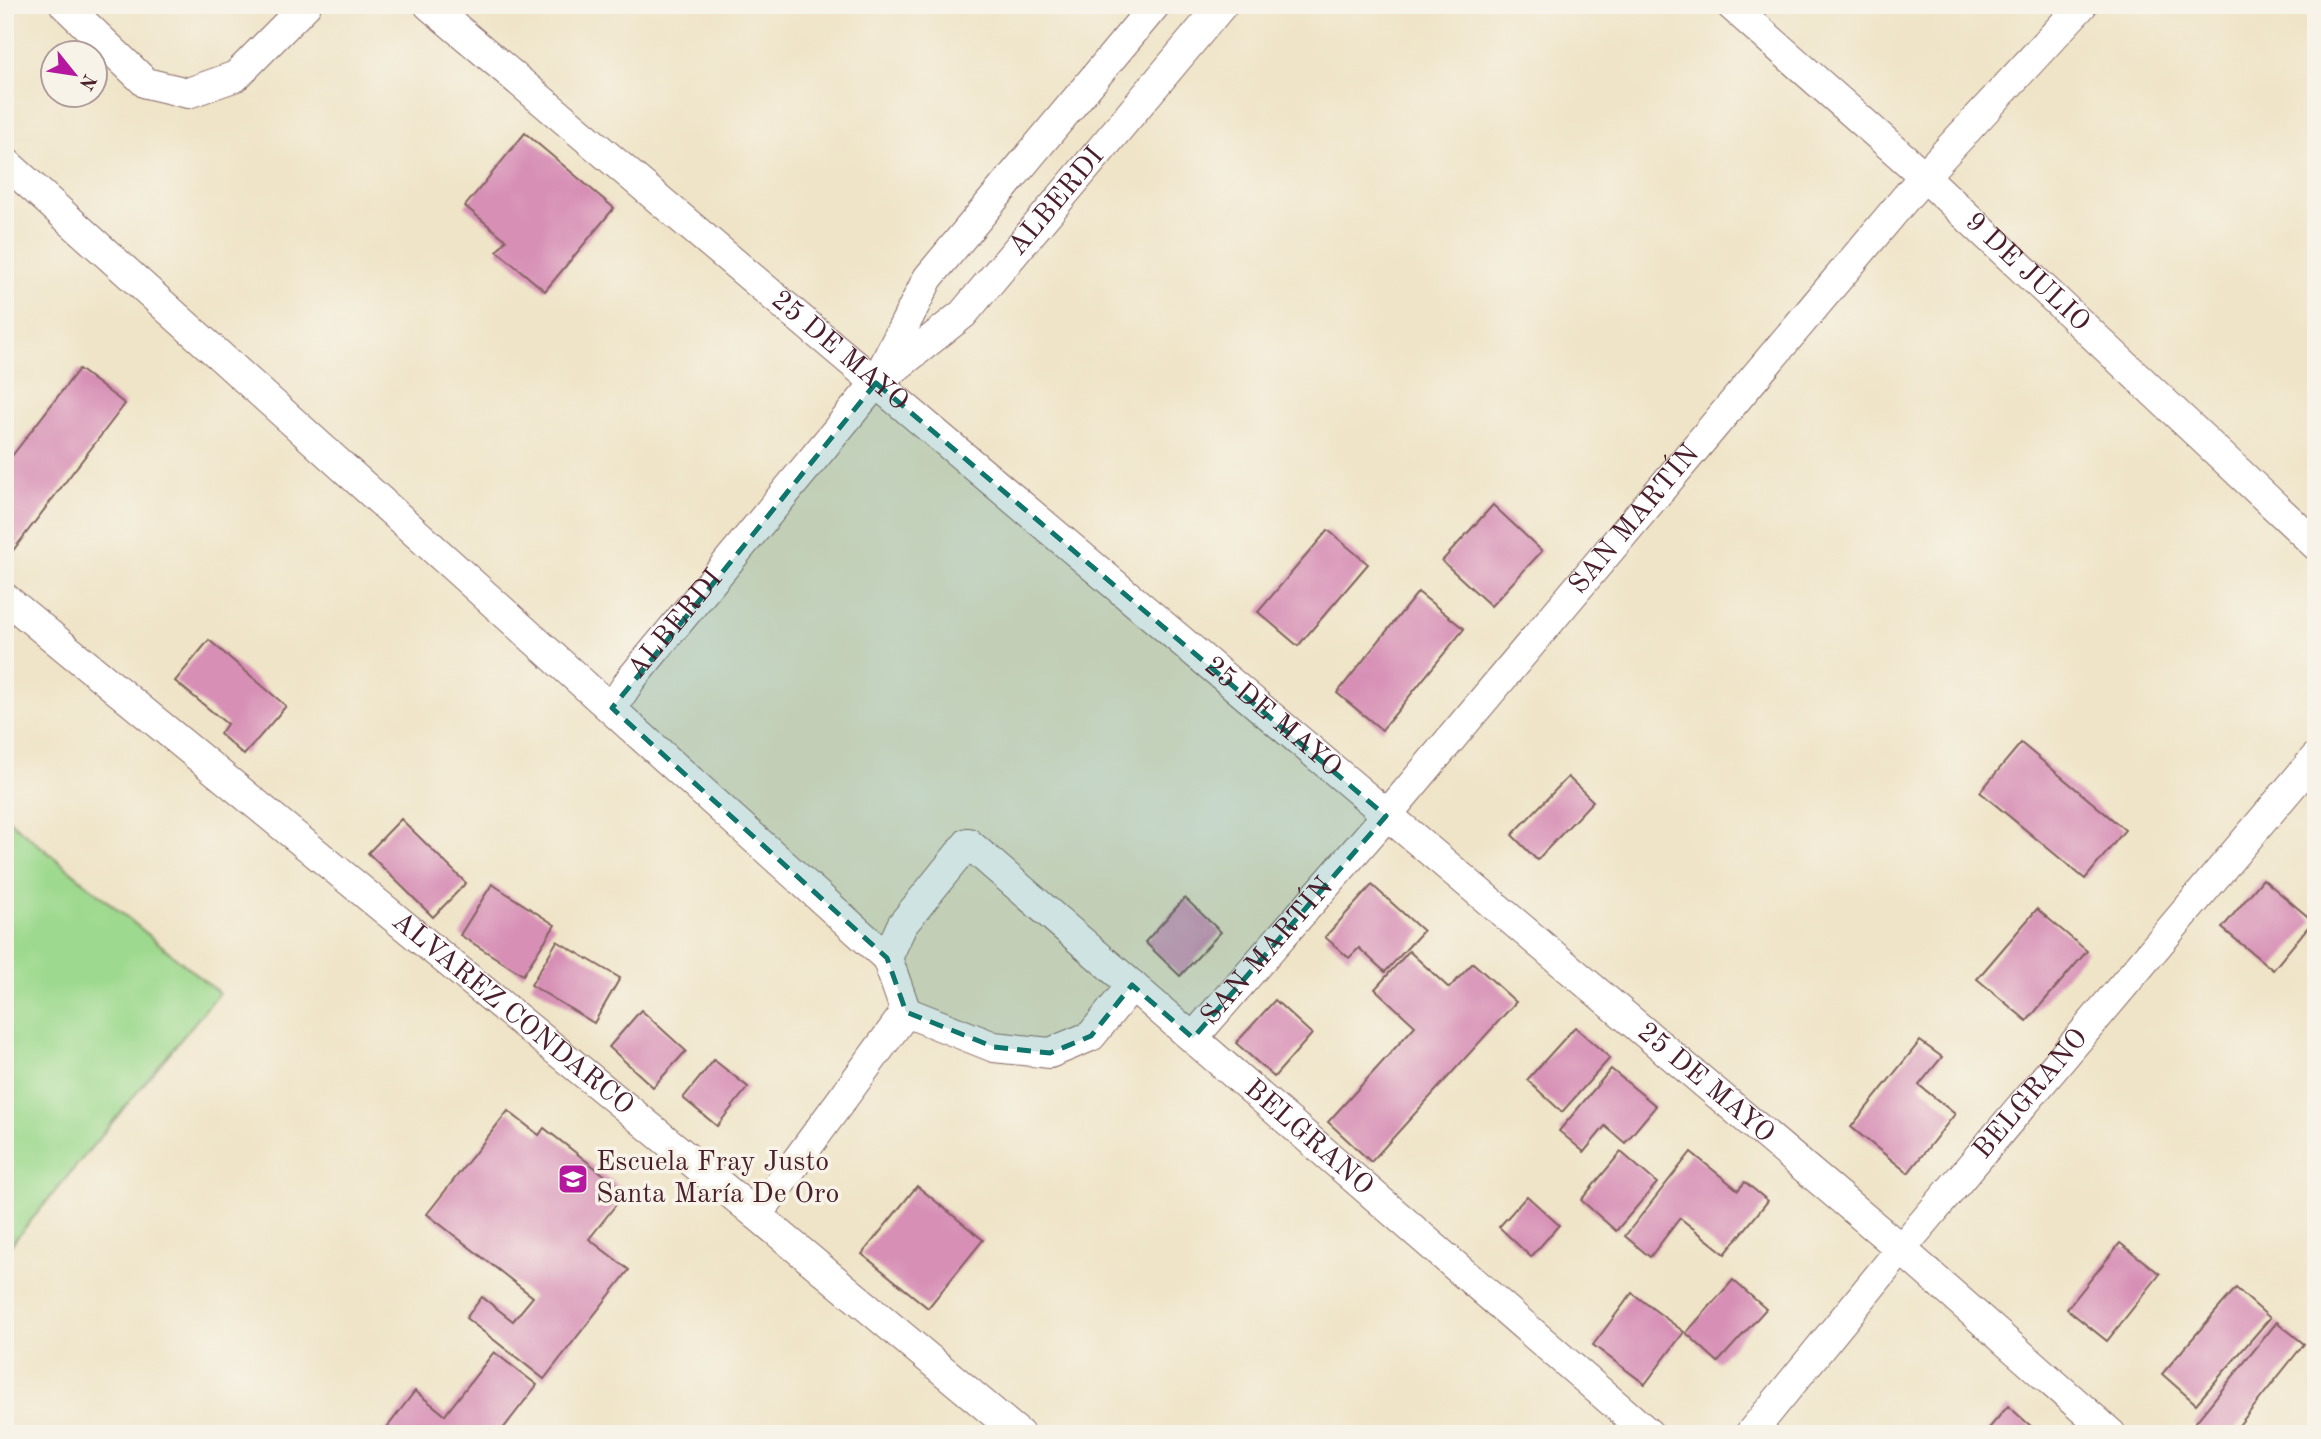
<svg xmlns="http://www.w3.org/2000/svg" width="2321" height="1439" viewBox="0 0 2321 1439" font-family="'Old Standard TT',serif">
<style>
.green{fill:#9dd98e;stroke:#747c5c;stroke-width:2}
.building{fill:#d78fb5}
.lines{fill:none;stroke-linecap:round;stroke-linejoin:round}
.street-casing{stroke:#846462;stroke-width:32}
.street{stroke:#fff;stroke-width:30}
.marked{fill:#0f766e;fill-opacity:0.2;stroke:#0f766e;stroke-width:5;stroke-dasharray:14 9;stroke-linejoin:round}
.labels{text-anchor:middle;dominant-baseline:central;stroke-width:7;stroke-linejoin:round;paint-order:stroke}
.street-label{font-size:28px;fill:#4a1f2b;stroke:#f7f3e8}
.poi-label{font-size:28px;fill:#4a1f2b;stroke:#f7f3e8;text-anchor:start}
</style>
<rect width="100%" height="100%" fill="#f7f3e8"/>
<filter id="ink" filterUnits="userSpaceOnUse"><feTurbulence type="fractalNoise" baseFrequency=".0143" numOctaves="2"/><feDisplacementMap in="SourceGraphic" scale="14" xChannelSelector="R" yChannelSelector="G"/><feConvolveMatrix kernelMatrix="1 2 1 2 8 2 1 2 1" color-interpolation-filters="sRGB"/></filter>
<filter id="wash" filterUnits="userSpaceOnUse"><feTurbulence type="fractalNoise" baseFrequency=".00686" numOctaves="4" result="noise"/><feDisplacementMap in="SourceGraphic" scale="28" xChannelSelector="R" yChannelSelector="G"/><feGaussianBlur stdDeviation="1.57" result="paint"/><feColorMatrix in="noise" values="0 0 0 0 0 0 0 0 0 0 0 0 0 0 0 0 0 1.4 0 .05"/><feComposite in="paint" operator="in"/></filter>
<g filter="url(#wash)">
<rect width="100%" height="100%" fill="#efe4c7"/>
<!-- green -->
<path class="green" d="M5,817l214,176 -214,259z"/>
<g id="blocks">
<!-- building -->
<g class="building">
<path d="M525,133l89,75 -69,83 -48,-40 9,-11 -41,-34z"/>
<path d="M79,369l46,35 -117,153 -3,-3v-89z"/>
<path d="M1493,505l49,46 -51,55 -49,-45z"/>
<path d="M1328,530l40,34 -70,82 -40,-34z"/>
<path d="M1418,592l46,37 -82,101 -45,-37z"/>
<path d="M209,640l77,66 -42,49 -24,-21 7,-10 -52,-43z"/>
<path d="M2021,743l104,87 -40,49 -105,-87z"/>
<path d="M1568,777l25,24 -56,59 -25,-25z"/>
<path d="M401,819l65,64 -33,34 -65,-64z"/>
<path d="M2263,879l50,42 -40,49 -51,-42z"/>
<path d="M492,884l63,41 -32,50 -63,-40z"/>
<path d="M1372,885l51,46 -38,41 -26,-24 -10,10 -24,-21z"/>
<path d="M1185,898l36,34 -41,44 -35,-34z"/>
<path d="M2037,909l50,42 -60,70 -50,-42z"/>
<path d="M557,941l63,37 -26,45 -63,-38z"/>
<path d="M1409,951l40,37 24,-25 43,39 -145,160 -43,-40 87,-96 -40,-37z"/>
<path d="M1275,1000l37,34 -38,43 -38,-34z"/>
<path d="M641,1010l45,41 -33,36 -44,-40z"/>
<path d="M1575,1027l35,31 -48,54 -35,-32z"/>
<path d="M1920,1041l22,16 -23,28 36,29 -47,59 -57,-46z"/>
<path d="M714,1060l34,27 -31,39 -34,-28z"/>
<path d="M1611,1069l45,37 -31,37 -20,-17 -21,26 -25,-21z"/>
<path d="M508,1111l31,24 5,-7 82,64 -37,47 40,31 -85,109 -78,-61 16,-21 31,24 20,-24 -106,-83z"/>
<path d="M1621,1152l36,31 -41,48 -35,-31z"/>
<path d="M1691,1152l47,38 7,-8 23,19 -43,53 -45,-36 -30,39 -25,-21z"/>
<path d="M917,1186l66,54 -55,68 -66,-54z"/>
<path d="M1527,1196l32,29 -28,32 -32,-30z"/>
<path d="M2120,1243l40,31 -53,67 -40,-32z"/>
<path d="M1733,1280l33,29 -48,53 -32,-29z"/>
<path d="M2236,1288l34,30 -74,86 -34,-30z"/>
<path d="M1632,1293l52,39 -39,52 -52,-39z"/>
<path d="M2277,1322l27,22 -72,90h-26l-12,-10z"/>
<path d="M494,1352l43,33 -38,49h-117l33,-43 30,24z"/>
<path d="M2008,1406l32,28h-56z"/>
</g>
</g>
</g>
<g filter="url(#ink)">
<use href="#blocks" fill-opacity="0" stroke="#846462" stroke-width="2"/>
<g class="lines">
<!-- street casing -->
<g class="street-casing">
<g id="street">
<path d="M65,5l81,78 42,10 48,-17 70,-71"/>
<path id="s1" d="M429,5l1472,1244 210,185"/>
<path id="s2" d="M1731,5l193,171 392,369"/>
<path d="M5,162l882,796"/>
<path d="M880,374l48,-96 227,-273"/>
<path id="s3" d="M5,598l752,617 262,219"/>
<path id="s4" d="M612,708l19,-29 245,-296 87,-69 259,-309"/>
<path d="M906,1012l88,35 56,6 41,-17 41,-51"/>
<path id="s5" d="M1193,1038l193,-222 538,-640 158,-171"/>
<path id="s6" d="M757,1215l149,-203 -19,-54 15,-33 66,-82 681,591"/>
<path id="s7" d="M1750,1434l151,-185 415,-492"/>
</g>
</g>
<!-- street -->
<use href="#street" class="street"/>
</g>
</g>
<!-- marked area -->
<path class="marked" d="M876,383l510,433 -193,222 -61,-53 -41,51 -41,17 -56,-6 -88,-35 -19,-54 -275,-250z"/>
<!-- icons -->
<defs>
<g id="school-square" transform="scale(1.575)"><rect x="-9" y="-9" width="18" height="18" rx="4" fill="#b5179e" stroke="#f7f3e8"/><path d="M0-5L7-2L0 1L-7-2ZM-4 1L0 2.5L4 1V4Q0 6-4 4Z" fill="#fff"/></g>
</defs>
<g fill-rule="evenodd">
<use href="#school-square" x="573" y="1179"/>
</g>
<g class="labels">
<!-- street labels -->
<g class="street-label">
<text stroke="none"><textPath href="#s4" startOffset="676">ALBERDI</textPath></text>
<text stroke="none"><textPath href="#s2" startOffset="399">9 DE JULIO</textPath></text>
<text stroke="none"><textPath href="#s1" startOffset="537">25 DE MAYO</textPath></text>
<text stroke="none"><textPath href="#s5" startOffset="681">SAN MARTÍN</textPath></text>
<text stroke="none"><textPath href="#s4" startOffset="105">ALBERDI</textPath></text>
<text stroke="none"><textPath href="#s1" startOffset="1104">25 DE MAYO</textPath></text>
<text stroke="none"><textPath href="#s5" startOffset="114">SAN MARTÍN</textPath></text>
<text stroke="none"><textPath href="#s3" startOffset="656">ALVAREZ CONDARCO</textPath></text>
<text stroke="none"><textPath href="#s1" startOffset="1671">25 DE MAYO</textPath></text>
<text stroke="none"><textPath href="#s7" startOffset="441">BELGRANO</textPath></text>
<text stroke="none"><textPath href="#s6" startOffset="901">BELGRANO</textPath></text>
</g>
<!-- poi labels -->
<g class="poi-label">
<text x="596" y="1163">Escuela Fray Justo<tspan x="596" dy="32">Santa María De Oro</tspan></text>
</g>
</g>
<!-- margin -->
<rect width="2321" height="1439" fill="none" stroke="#f7f3e8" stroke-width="28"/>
<!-- north arrow -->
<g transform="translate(74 74) rotate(120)"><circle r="33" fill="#f7f3e8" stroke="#b29e9c" stroke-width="2"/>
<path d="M0-5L12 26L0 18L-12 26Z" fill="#b5179e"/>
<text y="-10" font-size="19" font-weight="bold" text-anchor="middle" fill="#4a1f2b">N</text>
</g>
</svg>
